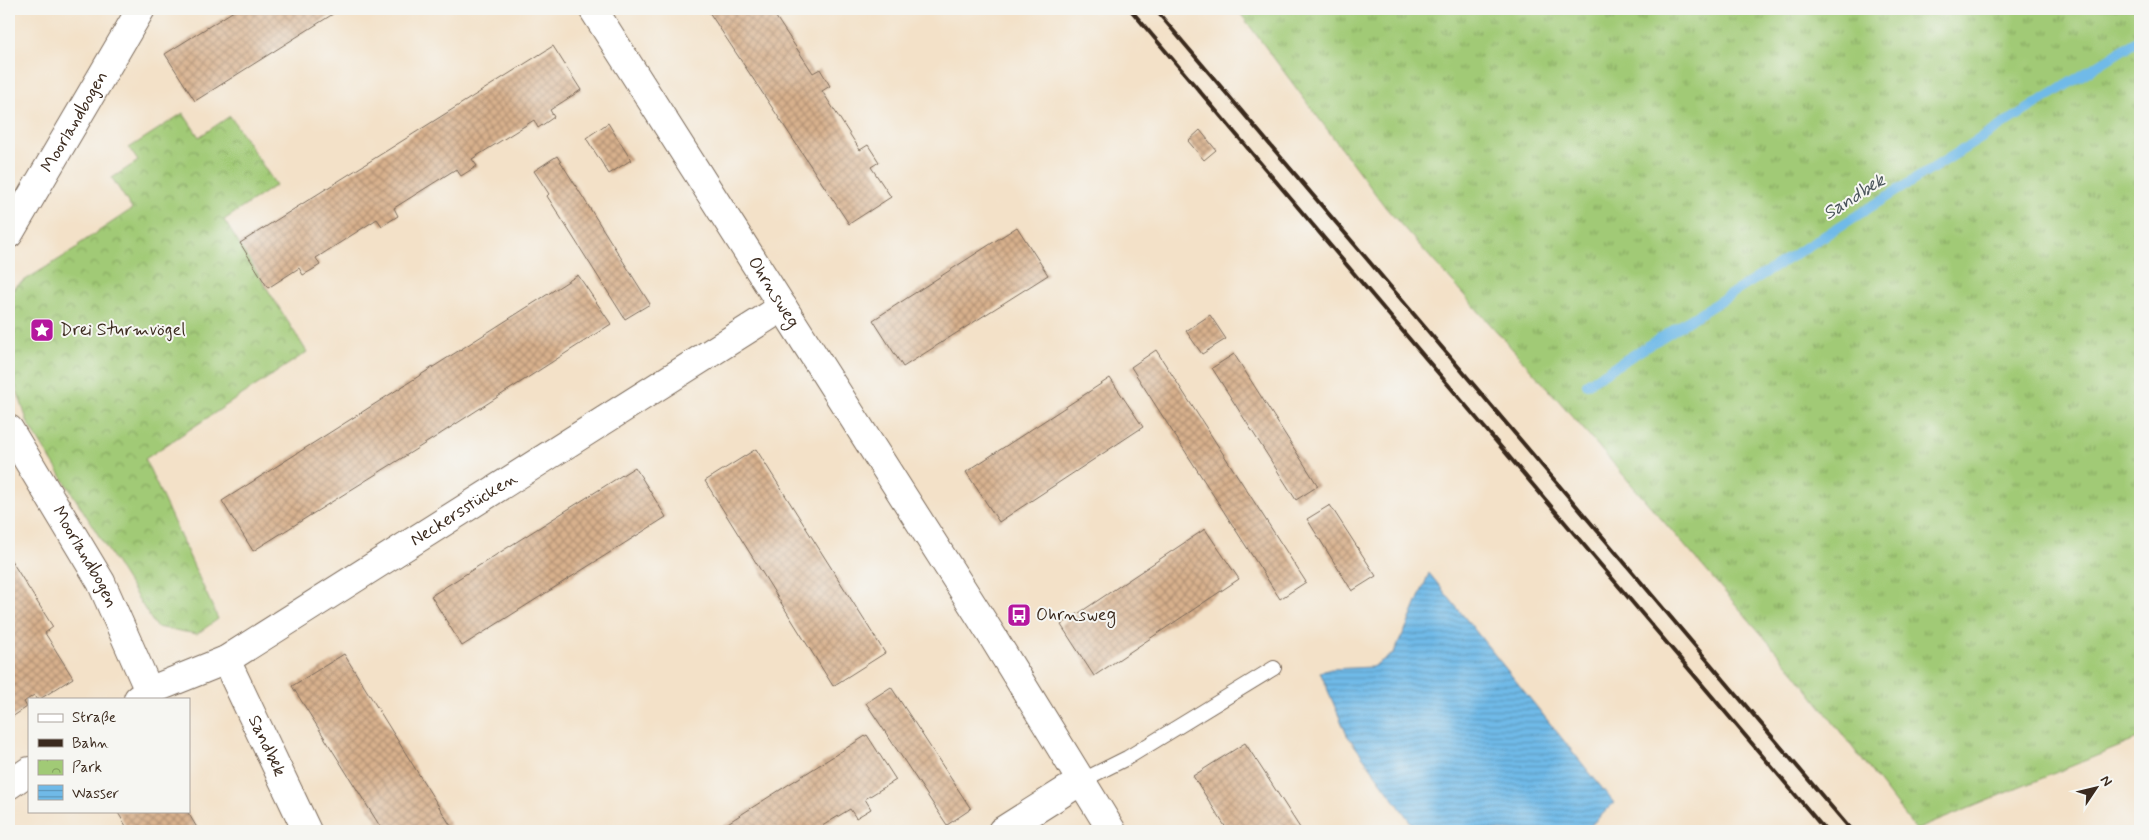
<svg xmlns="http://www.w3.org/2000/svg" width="2149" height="840" viewBox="0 0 2149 840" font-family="Mynerve,sans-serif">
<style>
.grass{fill:url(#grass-tufts);stroke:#6e7a4a}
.park{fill:url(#park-crowns);stroke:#6e7a4a}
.water{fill:url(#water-rules);stroke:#567283}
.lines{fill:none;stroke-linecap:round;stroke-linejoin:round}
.stream{stroke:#70bae8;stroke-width:10}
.building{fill:url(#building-cross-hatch)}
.lane-casing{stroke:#7b6a5a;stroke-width:16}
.street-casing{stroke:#7b6a5a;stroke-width:30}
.lane{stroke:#fff;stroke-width:14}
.street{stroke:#fff;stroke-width:28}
.rail{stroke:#3b2a1e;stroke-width:4}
.labels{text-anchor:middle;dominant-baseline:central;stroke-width:4;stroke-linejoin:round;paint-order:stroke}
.street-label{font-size:18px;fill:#3b2a1e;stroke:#f6f6f2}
.poi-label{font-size:18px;fill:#3b2a1e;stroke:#f6f6f2;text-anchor:start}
.water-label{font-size:19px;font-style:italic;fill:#4b555b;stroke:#f6f6f2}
</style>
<defs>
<pattern id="grass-tufts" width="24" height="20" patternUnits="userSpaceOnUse" patternTransform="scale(1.25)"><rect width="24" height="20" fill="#a1ca76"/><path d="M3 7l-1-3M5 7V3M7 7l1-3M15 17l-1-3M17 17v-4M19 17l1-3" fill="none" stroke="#84a460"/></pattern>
<pattern id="park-crowns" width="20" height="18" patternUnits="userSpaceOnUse" patternTransform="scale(1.25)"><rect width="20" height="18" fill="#a1ca76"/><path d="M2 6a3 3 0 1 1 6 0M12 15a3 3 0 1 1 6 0" fill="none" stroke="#84a460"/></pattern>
<pattern id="water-rules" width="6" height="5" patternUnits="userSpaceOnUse" patternTransform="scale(1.25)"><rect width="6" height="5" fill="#70bae8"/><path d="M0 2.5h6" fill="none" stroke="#5d97bb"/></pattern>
<pattern id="building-cross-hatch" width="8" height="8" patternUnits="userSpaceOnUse" patternTransform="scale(1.25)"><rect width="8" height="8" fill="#d8b18d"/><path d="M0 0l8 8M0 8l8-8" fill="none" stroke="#b09073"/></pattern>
</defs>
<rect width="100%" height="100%" fill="#f6f6f2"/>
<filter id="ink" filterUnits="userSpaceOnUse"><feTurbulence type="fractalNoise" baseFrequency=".02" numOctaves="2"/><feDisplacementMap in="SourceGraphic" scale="10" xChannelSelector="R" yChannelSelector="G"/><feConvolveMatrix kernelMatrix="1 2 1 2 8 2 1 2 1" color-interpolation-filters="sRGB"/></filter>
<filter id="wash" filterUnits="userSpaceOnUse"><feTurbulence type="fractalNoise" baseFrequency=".0096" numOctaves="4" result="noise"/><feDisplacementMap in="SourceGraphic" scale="20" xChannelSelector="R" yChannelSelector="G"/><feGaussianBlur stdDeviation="1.12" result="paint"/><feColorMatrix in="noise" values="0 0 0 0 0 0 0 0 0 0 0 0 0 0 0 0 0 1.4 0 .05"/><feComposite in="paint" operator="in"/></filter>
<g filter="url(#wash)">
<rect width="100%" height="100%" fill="#f3e1c8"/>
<!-- grass -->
<path class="grass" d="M1237,9h903v729l-224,92 -120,-156 -237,-273 -173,-193z"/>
<!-- park -->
<path class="park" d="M183,113l16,24 31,-21 46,69 -52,35 83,132 -162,107 73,160 -21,15 -41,-7 -128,-204 -14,-42 -5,-24v-30l5,-40 65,-40 -1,-2 54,-36 -20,-31 26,-17 -9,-13z"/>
<!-- water -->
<path class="water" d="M1429,573l185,230 -29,28h-168l-70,-96 -27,-63 11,-3 41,-2 21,-13 15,-30z"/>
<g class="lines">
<!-- stream -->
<path class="stream" d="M1587,384l553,-345"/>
</g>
<g id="blocks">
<!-- building -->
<g class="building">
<path d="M237,9h93l3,5 -138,87 -30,-47z"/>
<path d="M707,9h70l-5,2 41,62 7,-4 10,17 -8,5 38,59 8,-5 11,17 -8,5 20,30 -42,27z"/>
<path d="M553,46l28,44 -31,20 4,7 -16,11 -4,-8 -62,39 5,7 -16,10 -5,-7 -62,39 4,8 -16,10 -5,-7 -61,39 4,7 -8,5 -9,5 -4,-7 -31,20 -28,-45z"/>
<path d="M608,123l23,37 -22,14 -23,-36z"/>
<path d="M1200,130l16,20 -12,10 -16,-19z"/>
<path d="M557,156l93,148 -25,15 -78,-123 2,-2 -15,-23z"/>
<path d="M1017,227l31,48 -145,92 -30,-47z"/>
<path d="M578,275l33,49 -177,114 -181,113 -31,-50z"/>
<path d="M1210,315l16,24 -24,15 -16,-23z"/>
<path d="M1156,350l150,232 -26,17 -149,-232z"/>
<path d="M1234,354l84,132 -22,14 -84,-132z"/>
<path d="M1110,378l33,49 -144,95 -33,-50z"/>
<path d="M756,449l129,204 -52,33 -128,-205z"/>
<path d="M635,467l31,50 -204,129 -31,-50z"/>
<path d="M1330,505l46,71 -24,15 -45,-72z"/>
<path d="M1205,529l34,50 -145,97 -33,-51z"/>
<path d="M9,557l44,70 -8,6 28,45 -33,21h-4l-2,-4 -10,7 3,5 -18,12z"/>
<path d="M344,654l64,103 46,74h-71l-91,-145z"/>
<path d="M891,687l80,122 -24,16 -81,-122z"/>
<path d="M867,735l29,45 -31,19 6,10 -15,9 -6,-9 -36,22h-99z"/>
<path d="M1245,743l21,32 36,56h-74l-35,-55z"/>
<path d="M117,811h70l12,20h-70z"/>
</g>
</g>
</g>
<g filter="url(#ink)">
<use href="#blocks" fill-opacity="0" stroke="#7b6a5a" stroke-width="1"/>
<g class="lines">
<!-- lane casing -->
<g class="lane-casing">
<path id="lane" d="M1081,781l46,-23 147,-90"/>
</g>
<!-- street casing -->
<g class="street-casing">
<g id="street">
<path id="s1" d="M593,9l398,625 121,197"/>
<path id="s2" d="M9,234l132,-225"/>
<path id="s3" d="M9,429l92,153 48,109"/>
<path id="s4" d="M226,660l81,171"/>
<path id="s5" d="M138,699l11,-8 77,-31 557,-353"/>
<path d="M9,785l20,-14"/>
<path d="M1002,831l79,-50"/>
</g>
</g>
<!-- lane -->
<use href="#lane" class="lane"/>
<!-- street -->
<use href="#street" class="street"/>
<!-- rail -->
<g class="rail">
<path d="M1130,9l696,822"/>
<path d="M1155,9l697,822"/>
</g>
</g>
</g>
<!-- icons -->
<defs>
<g id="sight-square" transform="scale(1.25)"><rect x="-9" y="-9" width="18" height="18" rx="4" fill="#b5179e" stroke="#f6f6f2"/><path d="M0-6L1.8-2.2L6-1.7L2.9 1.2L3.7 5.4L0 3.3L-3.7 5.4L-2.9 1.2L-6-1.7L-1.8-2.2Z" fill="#fff"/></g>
<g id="bus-square" transform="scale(1.25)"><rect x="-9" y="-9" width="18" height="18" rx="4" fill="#b5179e" stroke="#f6f6f2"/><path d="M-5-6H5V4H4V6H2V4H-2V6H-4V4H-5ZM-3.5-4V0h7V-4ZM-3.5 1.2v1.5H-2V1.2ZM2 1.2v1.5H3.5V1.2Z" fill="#fff"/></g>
</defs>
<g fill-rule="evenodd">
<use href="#sight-square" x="42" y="330"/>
<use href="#bus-square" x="1019" y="615"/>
</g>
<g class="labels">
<!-- street labels -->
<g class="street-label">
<text stroke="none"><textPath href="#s2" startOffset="130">Moorlandbogen</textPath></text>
<text stroke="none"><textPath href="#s1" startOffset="336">Ohrnsweg</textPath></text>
<text stroke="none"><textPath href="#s5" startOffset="378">Neckersstücken</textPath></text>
<text stroke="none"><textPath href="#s3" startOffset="149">Moorlandbogen</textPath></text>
<text stroke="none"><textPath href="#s4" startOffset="95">Sandbek</textPath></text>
</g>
<!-- poi labels -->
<g class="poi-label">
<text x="60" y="330">Drei Sturmvögel</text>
<text x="1036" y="615">Ohrnsweg</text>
</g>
<!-- water labels -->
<g class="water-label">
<text transform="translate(1854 197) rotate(-32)">Sandbek</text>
</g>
</g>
<!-- margin -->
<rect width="2149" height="840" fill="none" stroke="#f6f6f2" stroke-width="30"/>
<!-- legend -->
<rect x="28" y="698" width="162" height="115" fill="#f6f6f2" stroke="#aba49d"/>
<rect x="38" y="714" width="25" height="8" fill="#ffffff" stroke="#aba49d"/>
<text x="72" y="722" font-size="15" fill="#3b2a1e">Straße</text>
<rect x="38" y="739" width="25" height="8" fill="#3b2a1e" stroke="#aba49d"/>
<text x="72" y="748" font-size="15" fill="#3b2a1e">Bahn</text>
<rect x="38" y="760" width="25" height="15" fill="url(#park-crowns)" stroke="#aba49d"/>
<text x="72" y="772" font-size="15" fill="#3b2a1e">Park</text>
<rect x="38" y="785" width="25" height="15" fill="url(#water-rules)" stroke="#aba49d"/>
<text x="72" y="798" font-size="15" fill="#3b2a1e">Wasser</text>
<!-- north arrow -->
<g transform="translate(2096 788) rotate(55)" stroke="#f6f6f2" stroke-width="4" paint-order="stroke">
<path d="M0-4L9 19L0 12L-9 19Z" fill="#3b2a1e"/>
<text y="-8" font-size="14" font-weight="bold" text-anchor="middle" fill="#3b2a1e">N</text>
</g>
</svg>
